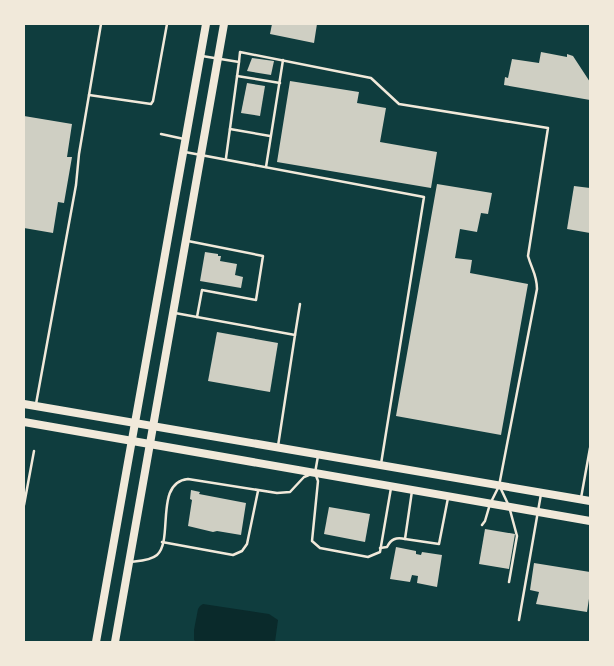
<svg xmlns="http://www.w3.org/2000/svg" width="614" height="666" viewBox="0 0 614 666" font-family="'Titillium Web',sans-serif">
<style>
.water{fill:#0a2a2b}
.building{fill:#cfcfc3}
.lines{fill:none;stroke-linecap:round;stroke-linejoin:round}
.service{stroke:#f1e9da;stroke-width:2.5}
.secondary{stroke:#f1e9da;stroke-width:8}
</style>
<rect width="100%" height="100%" fill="#0f3d3e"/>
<!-- water -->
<path class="water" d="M203,604l66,10 9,6 -3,22h-79l-2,-2v-10l4,-21 2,-3z"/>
<!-- building -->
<g class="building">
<path d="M272,24h45l-3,19 -44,-9z"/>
<path d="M541,52l26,5v-3l6,2 17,26v18l-86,-15 1,-8 3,1 4,-19 27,4z"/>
<path d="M252,58l22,3 -3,14 -24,-4z"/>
<path d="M290,81l69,11 -2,11 29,5 -6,34 57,10 -6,36 -154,-26z"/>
<path d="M247,83l18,3 -5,30 -19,-3z"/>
<path d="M24,116l48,8 -5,33h5l-8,46 -6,-1 -5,31 -29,-5z"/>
<path d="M437,184l55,9 -4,21 -7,-1 -4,19 -17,-3 -5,29 17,2 -2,13 58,11 -27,151 -105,-19z"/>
<path d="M574,186l16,2v45l-23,-4z"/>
<path d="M205,252l13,2v2h3l-1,5 17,3 -2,11 8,2 -2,11 -41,-7z"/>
<path d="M217,332l61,11 -8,49 -62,-11z"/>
<path d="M191,490l9,2 -1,2 47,9 -5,32 -24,-4 -4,1 -25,-6 4,-26 -2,-1z"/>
<path d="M329,507l41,7 -5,28 -41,-8z"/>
<path d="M485,529l30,5 -6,35 -30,-5z"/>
<path d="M396,547l20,4v3l5,1 1,-3 20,3 -5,32 -20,-4 1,-7 -6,-1 -2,7 -20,-3z"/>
<path d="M534,563l56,9v20l-3,20 -51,-8 3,-12 -9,-2z"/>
</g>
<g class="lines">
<!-- service -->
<g class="service">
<path d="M202,56l37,6 -13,96"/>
<path d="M239,62l1,-10 131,26 28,26 149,24 -20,128c4,14 9,19 9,33l-38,197 -9,18 -5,17 -3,4"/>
<path d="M237,76l43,7"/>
<path d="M89,95l62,9 2,-3 14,-77"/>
<path d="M230,129l40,7"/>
<path d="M161,134l23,5"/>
<path d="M185,152l239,45 -43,267"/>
<path d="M266,167l17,-107"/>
<path d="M188,241l75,15 -7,44 -54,-10 -5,27"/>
<path d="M175,313l120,22 -17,111"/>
<path d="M295,335l5,-31"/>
<path d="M36,404l40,-219 3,-31 22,-130"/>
<path d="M318,456l-3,17 3,8 -6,60 8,7 48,9 12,-5 11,-64"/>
<path d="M500,487l8,17"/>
<path d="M412,491l-7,48 34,5 9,-46"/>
<path d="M581,498l9,-50"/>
<path d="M24,505l10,-54"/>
<path d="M162,542l71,13 9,-4 5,-7 11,-53"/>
<path d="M380,548l7,-1c4,-8 9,-10 18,-8"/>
<path d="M130,562c8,-1 20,-1 27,-7 17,-15 -3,-73 31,-76l89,14 13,-1 14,-15 5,-2"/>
<path d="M509,582l8,-46 -7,-26"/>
<path d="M519,620l22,-126"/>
</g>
<!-- secondary -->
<g class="secondary">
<path d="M24,404l566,97"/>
<path d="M24,422l566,99"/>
<path d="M96,642l110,-618"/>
<path d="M115,642l109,-618"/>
</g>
</g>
<!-- border -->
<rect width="614" height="666" fill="none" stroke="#f1e9da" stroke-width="50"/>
</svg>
